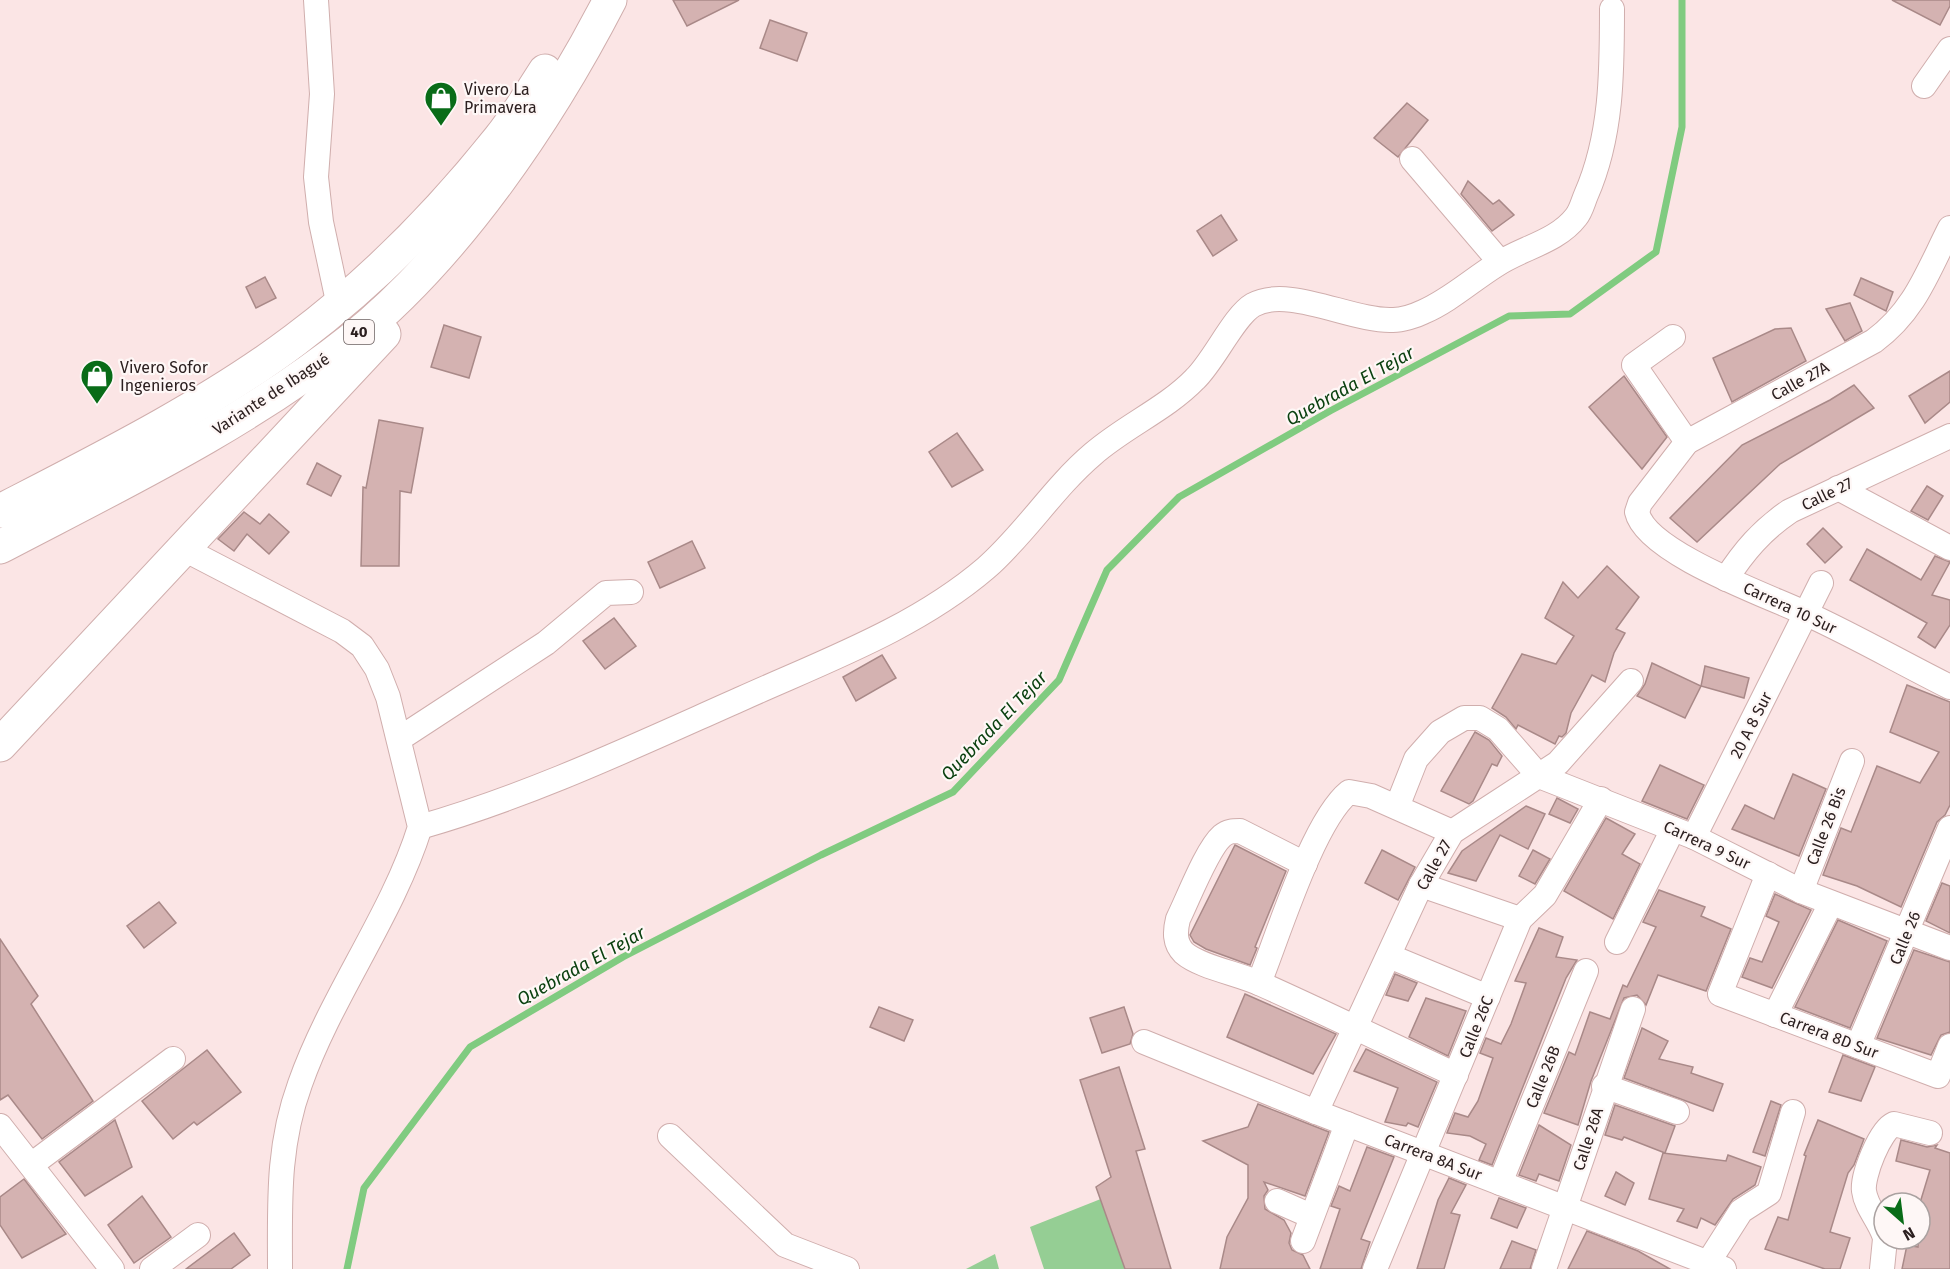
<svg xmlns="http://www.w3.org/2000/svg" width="1950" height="1269" viewBox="0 0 1950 1269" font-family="'Fira Sans',sans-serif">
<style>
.green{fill:#95ce94}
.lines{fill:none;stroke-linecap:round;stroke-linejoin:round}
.stream{stroke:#80cb80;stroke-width:7}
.building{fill:#d4b2b1;stroke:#a98988;stroke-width:1.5}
.minor-casing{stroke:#d0aead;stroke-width:26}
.highway-casing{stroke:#d0aead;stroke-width:35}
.minor{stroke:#fff;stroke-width:24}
.highway{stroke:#fff;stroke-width:33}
.labels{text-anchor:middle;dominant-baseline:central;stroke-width:4.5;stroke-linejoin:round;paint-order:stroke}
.shield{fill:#fef7f6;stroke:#6b6060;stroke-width:1.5}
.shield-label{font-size:15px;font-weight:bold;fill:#2c2020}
.poi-label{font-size:16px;fill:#2c2020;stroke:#fef7f6;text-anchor:start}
.street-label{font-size:16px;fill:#2c2020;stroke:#fef7f6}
.water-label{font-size:18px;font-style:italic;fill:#0b4110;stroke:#fef7f6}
</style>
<rect width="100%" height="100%" fill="#fbe5e5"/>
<!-- green -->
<g class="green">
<path d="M1126,1189l24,80h-106l-14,-42z"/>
<path d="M995,1254l4,15h-33z"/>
</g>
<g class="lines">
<!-- stream -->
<path class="stream" d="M347,1269l17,-81 106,-141 153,-90 198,-102 132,-63 106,-112 48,-110 72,-73 151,-86 179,-95 61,-2 86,-62 26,-125v-127"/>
</g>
<!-- building -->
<g class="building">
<path d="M673,0h66l-52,26z"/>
<path d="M1892,0h58v6l-10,19z"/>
<path d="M770,20l37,13 -10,28 -37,-13z"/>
<path d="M1407,103l21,17 -30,37 -24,-19z"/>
<path d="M1468,181l25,23 6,-4 15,15 -22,16 -31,-37z"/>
<path d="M1221,215l16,25 -24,16 -16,-25z"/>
<path d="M265,277l11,21 -20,10 -10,-21z"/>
<path d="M1861,278l32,14 -7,19 -32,-16z"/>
<path d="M1850,303l12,28 -17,10 -19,-32z"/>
<path d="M444,325l37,12 -12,41 -38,-11z"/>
<path d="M1791,328l15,33 -74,41 -19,-44 62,-29z"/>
<path d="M1950,371v31l-25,21 -16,-27z"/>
<path d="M1624,376l43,61 -25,32 -53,-62z"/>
<path d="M1854,385l20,23 -94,56 -83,78 -27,-24 72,-73 88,-45z"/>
<path d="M379,420l44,8 -12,65 -11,-2 -1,75h-38l2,-79 3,1z"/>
<path d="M957,433l26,37 -31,17 -23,-35z"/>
<path d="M317,463l24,13 -10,20 -24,-12z"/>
<path d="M1927,486l16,10 -15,24 -17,-9z"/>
<path d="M244,512l16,12 9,-10 20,18 -20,22 -22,-20 -13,17 -16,-12z"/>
<path d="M1823,528l19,19 -17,16 -18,-19z"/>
<path d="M692,541l13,27 -45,20 -12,-26z"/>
<path d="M1867,549l54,31 14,-24 15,6 -18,33 18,5v25l-15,23 -17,-11 9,-14 -77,-43z"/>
<path d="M1607,566l32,31 -23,32 9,4 -11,20 -9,29 -13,-7 -21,38 -5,20 -4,4 -3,-1 -4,8 -37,-19 -2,4 -10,-12 -14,-9 30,-54 34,10 18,-28 -29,-18 18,-36 15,16z"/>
<path d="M614,618l22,28 -31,23 -22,-28z"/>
<path d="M882,655l14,23 -40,23 -13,-24z"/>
<path d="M1652,663l49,23 -16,32 -48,-22 8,-12z"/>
<path d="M1705,666l44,12 -5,20 -43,-12z"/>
<path d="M1907,685l43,17v103l-5,10 -8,7 -36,85 -44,-21 -34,-11 18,-47 10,4 26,-66 43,17 19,-31 -49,-20z"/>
<path d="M1475,732l14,8 13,16 -5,10 -5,-2 -19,37 -4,3 -28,-13z"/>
<path d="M1660,765l44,20 -17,34 -45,-18z"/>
<path d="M1793,774l33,15 -27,67 -67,-27 13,-24 29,14z"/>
<path d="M1557,798l21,11 -8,14 -21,-9z"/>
<path d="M1526,806l19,8 -17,35 -28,-14 -24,46 -28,-8 14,-22z"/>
<path d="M1606,818l29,16 -13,20 18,10 -27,55 -49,-28z"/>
<path d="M1235,845l51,26 -31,76 2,1 -7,17 -44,-16 -12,-7 -4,-7z"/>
<path d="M1382,850l33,17 -17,33 -33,-17z"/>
<path d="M1533,850l17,9 -15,25 -16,-8z"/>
<path d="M1942,883l8,3v47l-24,-12z"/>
<path d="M1659,890l46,17 -4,9 30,13 -25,62 -48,-16 -12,30 -9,-10 -13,3 -33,83 -13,44 -34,-12 25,-61 6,3 15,-43 20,7 13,-34 4,2 29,-60 -13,-5z"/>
<path d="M1775,894l36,16 -39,78 -30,-11 8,-19 12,4 17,-40 -13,-6z"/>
<path d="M159,902l17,21 -32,25 -17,-22z"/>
<path d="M1838,920l49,21 -37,87 -55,-21z"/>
<path d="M1539,928l24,9 -7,20 21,3 -11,18 -74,187 -13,-5 7,-16 -16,-8 -23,-3 8,-20 13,4 10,-16 15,-43 -13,-5 6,-15 15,6 10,-20 15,-41 -11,-2z"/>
<path d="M0,939l38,57 -7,8 62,97 -51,38 -34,-44 -8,5z"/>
<path d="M1914,950l36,12v70l-9,3 -10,20 -54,-17z"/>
<path d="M1395,974l22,9 -9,18 -22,-6z"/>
<path d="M1245,994l91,40 -23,40 -86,-37z"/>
<path d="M1426,998l40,13 -18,45 -39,-19z"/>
<path d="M879,1007l34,13 -9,21 -34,-14z"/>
<path d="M1124,1007l9,27 -3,10 -28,9 -12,-35z"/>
<path d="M1642,1028l26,13 -9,18 34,8 -2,6 32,11 -10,27 -89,-33z"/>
<path d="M1366,1049l71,33 -19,45 -10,-4 -2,3 -21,-4 13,-34 -44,-17z"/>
<path d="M207,1050l34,42 -44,33 -3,-3 -21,17 -31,-38z"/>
<path d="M1843,1055l32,12 -14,34 -32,-9z"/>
<path d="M1119,1067l26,82 -9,2 35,118h-46l-29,-82 15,-10 -31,-97z"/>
<path d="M1771,1101l10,4 -16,51 -12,-4z"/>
<path d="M1258,1104l71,28 -24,64 -41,-14 4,8 -4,6 1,13 19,11 7,13 -2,10 3,7 11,5 7,14h-90l7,-32 21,-39v-33l-45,-24 45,-14z"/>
<path d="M1615,1105l60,21 -10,27 -41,-16 -2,3 -17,-5z"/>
<path d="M115,1120l17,47 -47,29 -26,-34z"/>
<path d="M1818,1120l46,19 -10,26 -6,8 -18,59 20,6 -10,31h-15l-60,-20 13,-32 10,3 18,-64 -2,-1z"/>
<path d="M1539,1125l32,20 -12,36 -20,-7 -3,7 -17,-6z"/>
<path d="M1901,1140l26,7 10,-2 -2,3 15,5v116h-48l5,-24 11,2 2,-44 10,-33 -34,-9z"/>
<path d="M1367,1147l27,10 -33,82 9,3 -9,27h-41l20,-60 -9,-3 8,-20 11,5z"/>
<path d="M1663,1153l63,8 2,-6 33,12 -6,18 -22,14 -18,26 -14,-7 -4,10 -20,-7 7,-12 -35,-10z"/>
<path d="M1616,1172l18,11 -9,22 -20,-9z"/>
<path d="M1449,1178l17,7 -15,28 9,2 -16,54h-27l21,-69z"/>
<path d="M24,1179l42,55 -44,24 -22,-33v-28z"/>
<path d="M142,1196l29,41 -37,26 -26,-38z"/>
<path d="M1499,1198l27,10 -9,20 -26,-10z"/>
<path d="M1587,1231l51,20 32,18h-102z"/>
<path d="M234,1233l16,22 -19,14h-45z"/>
<path d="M1512,1241l24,9 -6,19h-30z"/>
</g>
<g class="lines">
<!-- minor casing -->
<g class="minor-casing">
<g id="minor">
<path d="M316,0l6,94 -6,83 5,45 18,84"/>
<path d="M1924,86l26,-37"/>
<path d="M1412,159l88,103"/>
<path d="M1950,228c-22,43 -35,83 -76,113l-187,101 -47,61 -3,9c9,41 132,84 170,102 48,22 95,49 143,73"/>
<path d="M1673,337l-39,28 53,77"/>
<path d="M1838,488l112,60"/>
<path d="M184,549l158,82 20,15 15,23 11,28 32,130c-27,87 -89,169 -120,257 -23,63 -20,120 -20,185"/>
<path d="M1726,579c18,-28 36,-49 64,-68l160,-75"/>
<path d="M399,739l147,-96 60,-50 25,-1"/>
<path d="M1397,807l19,-48 24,-27 24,-14h16l18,11 41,47 155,61 107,54 149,57"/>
<path d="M420,827c112,-32 217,-82 323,-129 82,-37 173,-70 243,-130 39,-34 67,-80 107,-114 32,-28 73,-45 102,-75 19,-18 39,-63 58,-74 35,-20 100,17 140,15 9,0 22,-4 30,-8 26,-11 49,-32 73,-47 25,-17 61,-23 80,-48 5,-6 7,-15 10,-22 26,-59 26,-123 26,-186"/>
<path d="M1694,837l127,-254"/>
<path d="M1305,864l-65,-33c-7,0 -12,0 -18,5 -15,13 -34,63 -44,83 -3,12 -4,24 6,34 16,14 56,21 77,31 65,29 130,61 195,91"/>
<path d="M1768,874l-48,120 218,82 12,-30"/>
<path d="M1421,885l99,34"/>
<path d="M1801,891l51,-130"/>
<path d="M1617,942l56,-113"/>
<path d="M1389,956l99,41"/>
<path d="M1259,983c19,-47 54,-162 90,-191l22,4 81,36"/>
<path d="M1775,1015l56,-112"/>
<path d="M1144,1042l172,70 408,157"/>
<path d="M1858,1046l92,-218"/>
<path d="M1604,1086l73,26"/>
<path d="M1316,1112l105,-227 31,-53 106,-69 73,-82"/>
<path d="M0,1126l112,143"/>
<path d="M670,1136l115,109 62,24"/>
<path d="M31,1165l142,-106"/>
<path d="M1500,1183l86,-212"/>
<path d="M1277,1201l34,15"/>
<path d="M1884,1235c-5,-15 -18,-28 -20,-44 -2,-15 16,-61 30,-67l36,9"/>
<path d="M1303,1241l44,-117"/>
<path d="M152,1269l46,-34"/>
<path d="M1375,1269l145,-350 25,-24 56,-96"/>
<path d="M1544,1269l89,-260"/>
<path d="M1704,1269l37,-58 28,-18 24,-81"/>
<path d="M1882,1269l3,-30"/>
</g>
</g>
<!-- highway casing -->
<g class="highway-casing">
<g id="highway">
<path d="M0,511c97,-50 209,-106 295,-171 76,-57 145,-127 204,-201 17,-21 31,-45 46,-68"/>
<path d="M0,547c120,-63 244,-122 351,-207 106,-85 197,-220 259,-340"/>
<path d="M0,745l384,-411"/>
</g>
</g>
<!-- minor -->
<use href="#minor" class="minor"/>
<!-- highway -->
<use href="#highway" class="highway"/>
</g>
<!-- icons -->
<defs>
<g id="shop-pin" transform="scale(1.725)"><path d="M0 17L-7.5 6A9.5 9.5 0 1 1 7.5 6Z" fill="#096c18" stroke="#fef7f6"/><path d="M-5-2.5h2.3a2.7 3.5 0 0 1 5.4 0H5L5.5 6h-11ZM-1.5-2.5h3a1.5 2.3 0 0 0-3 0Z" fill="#fff"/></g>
</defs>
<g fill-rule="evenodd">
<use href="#shop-pin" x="441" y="98"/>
<use href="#shop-pin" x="97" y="376"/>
</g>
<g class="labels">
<!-- shield labels -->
<rect class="shield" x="344" y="320" width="30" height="24" rx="4.5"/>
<g class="shield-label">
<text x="359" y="332">40</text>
</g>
<!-- poi labels -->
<g class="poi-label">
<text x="464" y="89">Vivero La<tspan x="464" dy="18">Primavera</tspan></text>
<text x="120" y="367">Vivero Sofor<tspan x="120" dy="18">Ingenieros</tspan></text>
</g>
<!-- street labels -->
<g class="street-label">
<text transform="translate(1800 381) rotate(-29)">Calle 27A</text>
<text transform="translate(271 394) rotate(-33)">Variante de Ibagué</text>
<text transform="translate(1827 494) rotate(-26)">Calle 27</text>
<text transform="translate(1790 608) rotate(25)">Carrera 10 Sur</text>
<text transform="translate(1751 725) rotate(-63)">20 A 8 Sur</text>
<text transform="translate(1826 826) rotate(-69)">Calle 26 Bis</text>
<text transform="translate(1707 845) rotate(25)">Carrera 9 Sur</text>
<text transform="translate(1434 865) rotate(-61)">Calle 27</text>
<text transform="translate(1905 938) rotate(-68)">Calle 26</text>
<text transform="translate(1476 1027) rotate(-68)">Calle 26C</text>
<text transform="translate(1829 1035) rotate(21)">Carrera 8D Sur</text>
<text transform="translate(1543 1077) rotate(-68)">Calle 26B</text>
<text transform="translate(1588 1139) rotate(-72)">Calle 26A</text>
<text transform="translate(1433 1157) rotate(21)">Carrera 8A Sur</text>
</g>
<!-- water labels -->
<g class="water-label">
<text transform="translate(1350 386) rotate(-29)">Quebrada El Tejar</text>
<text transform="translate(994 726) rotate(-46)">Quebrada El Tejar</text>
<text transform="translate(581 966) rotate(-29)">Quebrada El Tejar</text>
</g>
</g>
<!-- north arrow -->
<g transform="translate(1902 1221) rotate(152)"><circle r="28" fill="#fef7f6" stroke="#aaa1a0" stroke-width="1.5"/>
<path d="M0-4.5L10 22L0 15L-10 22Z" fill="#096c18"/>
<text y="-9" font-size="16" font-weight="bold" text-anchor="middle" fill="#2c2020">N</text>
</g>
</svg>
